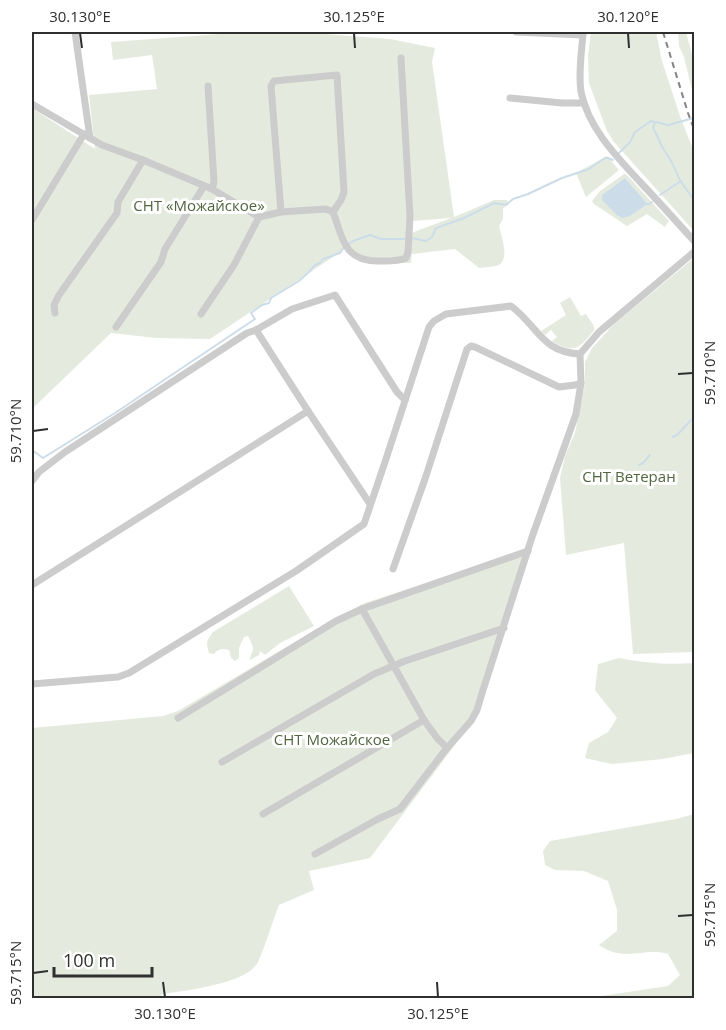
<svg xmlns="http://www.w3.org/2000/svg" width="726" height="1030" viewBox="0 0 726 1030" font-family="'Open Sans',sans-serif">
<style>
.green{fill:#e4ebde;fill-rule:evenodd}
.water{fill:#ccdde9}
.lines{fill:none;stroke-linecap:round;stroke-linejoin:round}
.stream{stroke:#ccdde9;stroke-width:2}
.minor{stroke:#ccc;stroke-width:7}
.rail{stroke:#848484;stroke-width:2;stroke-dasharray:6 4.5;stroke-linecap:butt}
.ticks{fill:none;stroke:#2f2f2f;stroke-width:2}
.labels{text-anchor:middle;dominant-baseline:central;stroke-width:6;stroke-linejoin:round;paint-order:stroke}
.park-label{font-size:15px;fill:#516640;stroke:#fff}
.neatline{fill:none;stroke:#2f2f2f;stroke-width:2}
.ticks-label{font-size:15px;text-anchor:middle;fill:#2f2f2f}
</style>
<rect width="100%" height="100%" fill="#fff"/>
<!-- green -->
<g class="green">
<path d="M248,32h50l92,7 45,9 -3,14 22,155 40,-17h13l1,3 -5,6v10l-4,7c2,9 11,32 0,39 -5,2 -15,2 -20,3l-24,-19 -43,5 -1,9h-39l-27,-14 -135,90 -53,-1 -46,-5 -79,76v-301l63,41 -6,-54 68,-6 -5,-34 -39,5 -2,-18zM451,218l-37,14 -2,1 1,-12z"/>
<path d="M591,32h65l6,29 18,55 14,36v79l-80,-89 -7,-11 -18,-48 -1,-27z"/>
<path d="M678,32h8l8,30v36l-10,-41 -5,-11z"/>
<path d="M607,156l12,14 -33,27 -10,-24z"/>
<path d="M624,174l3,1 42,46 -4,6 -18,-13 -20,12 -33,-22 -2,-3 8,-10zM625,178l21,24 -1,4 -15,10 -28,-21z"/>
<path d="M694,258v394l-61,2 -9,-111 -58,12 -6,-77 5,-22 10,-23 10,-50v-21l7,-14 22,-24z"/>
<path d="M570,297l11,19 5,-2c2,4 7,9 8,13 1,4 -1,5 -4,8 -12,16 -21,17 -38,6l5,-4 -6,-7 -6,5 -4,-4 25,-16 -6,-12z"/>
<path d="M525,550l6,1 -52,162 -109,145 -61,13 5,19 -35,15c-7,17 -13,40 -21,57 -11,22 -72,28 -95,32l-5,4h-126v-270l131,-12 15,-5 154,-91 33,-17z"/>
<path d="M289,586l25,40 -34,17 -15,12 -5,-4 -1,4 -9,5c0,-5 2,-6 3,-10 0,-5 -3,-10 -5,-14l-4,1 -5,11v10l-4,3 -4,-3 -2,-8c-7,-2 -11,-1 -15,4l-5,-1c-3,-10 -3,-12 4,-21z"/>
<path d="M619,658c26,5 49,7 75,5v90l-31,6 -51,5 -27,-6 4,-15 19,-11 9,-14 -22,-28 3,-26z"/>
<path d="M694,814v184h-106l80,-12 12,-11 -12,-21c-25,-7 -43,9 -69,-9l18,-14v-21l-9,-29 -24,-10 -29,-1 -10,-5 -2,-14 7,-10 126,-22z"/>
</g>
<!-- water -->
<path class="water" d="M625,178l21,24 -1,4 -15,10 -8,2 -5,-3 -15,-15v-5z"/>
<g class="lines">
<!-- stream -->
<g class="stream">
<path d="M655,122l-2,6c5,8 7,16 11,22 6,8 10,16 14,26 3,8 11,16 16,24"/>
<path d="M619,153l11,-11 5,-10 16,-11 17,4 26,-7"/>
<path d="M660,195l21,-14"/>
<path d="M644,204h5l3,-2"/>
<path d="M412,238l14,3 6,-4 4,-9 28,-10 30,-15 12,2 7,-6 15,-5 34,-16 27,-9 16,-11h3l5,2"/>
<path d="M347,245l6,-4 17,-6 11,4h25"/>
<path d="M673,437l4,-2 17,-18"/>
<path d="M32,450l11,8 72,-45 134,-90 6,-4 -4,-6 11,-8 7,-2 2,-5 28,-17 10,-9 6,-7 5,-2 3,-4 17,-6 3,-5"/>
<path d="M639,465l4,-2 7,-8"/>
</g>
<!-- minor -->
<g class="minor">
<path d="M75,32l15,106"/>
<path d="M516,32l67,3"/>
<path d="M583,32c-1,19 -5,40 -2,60 8,37 35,64 60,91 18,19 36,39 53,58"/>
<path d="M208,86l6,96 -2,7"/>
<path d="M510,98l52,5h22"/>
<path d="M32,104l70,41 41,15 69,29 47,28 22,-5 45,-3 7,3c10,26 10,48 44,49 11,0 19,1 29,-3l2,-6 2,-36 -9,-158"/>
<path d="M281,212l-10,-126 3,-5 63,-6 7,117 -3,8 -8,12"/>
<path d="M32,220l52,-86"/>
<path d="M55,313l-1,-8 5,-10 58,-82 1,-11 25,-42"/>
<path d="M201,314l33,-49 25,-48"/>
<path d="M116,327l45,-65 4,-13 39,-63"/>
<path d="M256,330l52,81 62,93"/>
<path d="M32,481l7,-9 26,-20 182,-119 9,-3 36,-21 43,-14 62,97 8,8"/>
<path d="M393,569l32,-90 42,-130 4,-3 4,1 84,40 16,-2 6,-2"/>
<path d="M32,585l276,-174"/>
<path d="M362,609l62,111 13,18 10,10"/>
<path d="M32,684l86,-7 11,-4 167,-102 68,-47 21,-62 44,-135 5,-6 12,-7 65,-8c27,20 30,46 69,48"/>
<path d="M178,718l158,-97 26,-12 166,-58"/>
<path d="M222,762l152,-88 31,-13 99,-33"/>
<path d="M263,814l161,-94"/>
<path d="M315,854l63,-35 22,-10 47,-61 24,-27 6,-11 6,-20 49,-153 44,-123 5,-31 -1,-29 19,-22 95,-80"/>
</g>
<!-- rail -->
<path class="rail" d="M663,32l25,81 6,16"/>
</g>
<!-- ticks -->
<path class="ticks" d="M80,33l2,15M354,33l1,15M628,33l1,15M678,374l15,-1M33,431l15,-2M678,916l15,-1M33,973l15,-2M163,982l2,15M437,982l1,15"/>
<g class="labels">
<!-- park labels -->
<g class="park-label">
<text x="199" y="205">СНТ «Можайское»</text>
<text x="629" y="476">СНТ Ветеран</text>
<text x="332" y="739">СНТ Можайское</text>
</g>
</g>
<!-- border -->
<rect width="726" height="1030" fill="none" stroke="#ffffff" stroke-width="66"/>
<!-- scale -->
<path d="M54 967v9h98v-9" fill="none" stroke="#2f2f2f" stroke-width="3"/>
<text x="63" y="967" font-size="18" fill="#2f2f2f" stroke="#ffffff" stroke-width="4.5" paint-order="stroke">100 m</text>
<rect x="33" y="33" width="660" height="964" class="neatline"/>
<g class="ticks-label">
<text x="80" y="22">30.130°E</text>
<text x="354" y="22">30.125°E</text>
<text x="628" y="22">30.120°E</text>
<text transform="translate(710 373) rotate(-90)" y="5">59.710°N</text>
<text transform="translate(16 431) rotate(-90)" y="5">59.710°N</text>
<text transform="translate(710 915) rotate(-90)" y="5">59.715°N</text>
<text transform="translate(16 973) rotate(-90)" y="5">59.715°N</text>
<text x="165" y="1019">30.130°E</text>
<text x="438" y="1019">30.125°E</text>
</g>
</svg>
